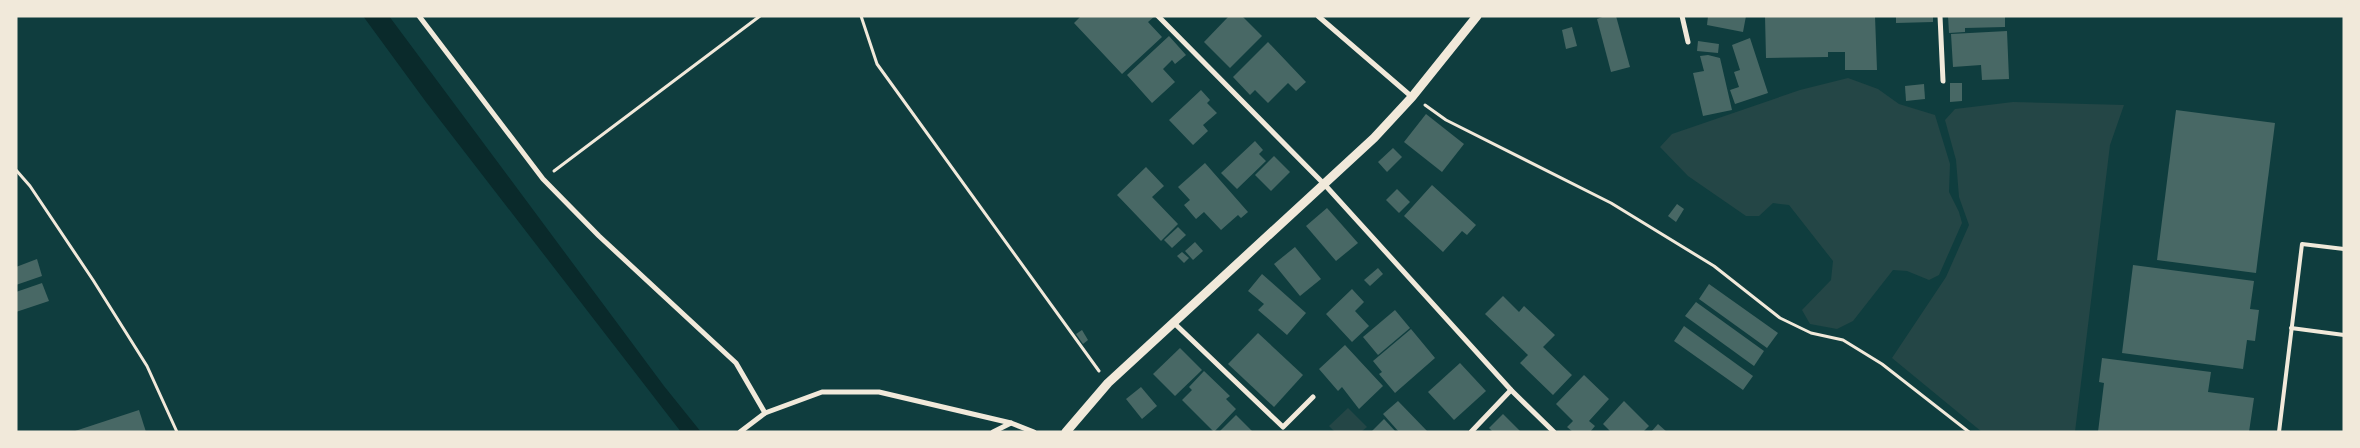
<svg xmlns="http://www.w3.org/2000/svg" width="2360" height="448" viewBox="0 0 2360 448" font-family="Mulish,sans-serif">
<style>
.green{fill:#244646}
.water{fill:#0a2a2b}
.building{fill:#486865}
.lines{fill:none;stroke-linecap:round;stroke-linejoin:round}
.path{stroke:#f1e9da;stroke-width:3}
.service{stroke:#f1e9da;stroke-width:4}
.minor{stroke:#f1e9da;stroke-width:5}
.tertiary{stroke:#f1e9da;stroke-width:9}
</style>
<rect width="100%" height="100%" fill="#0f3d3e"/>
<!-- green -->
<g class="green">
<path d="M1848,78l30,11 21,15 36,11 15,49 -1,28 10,20 3,11 -23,52 -10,5 -22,-9 -14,-1 -40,51 -16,8 -27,-5 -8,-14 29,-30 2,-19 -44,-56 -16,-2 -14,13h-13l-58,-40 -28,-29 12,-13 128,-44z"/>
<path d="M2013,102l111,3 -14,40 -35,287h-93l-90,-74 54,-81 23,-52 -10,-28 -3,-37 -11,-40 10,-11z"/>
<path d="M1348,408l19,19 -6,5h-26l-6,-6z"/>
</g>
<!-- water -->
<path class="water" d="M363,16h26l275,370 37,46h-20l-255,-330z"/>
<!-- building -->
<g class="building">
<path d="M1081,16h74l-7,6 14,15 -40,37 -48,-51z"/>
<path d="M1229,16h13l20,20 -32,32 -26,-26z"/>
<path d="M1605,16h11l14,51 -19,5 -14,-53z"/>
<path d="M1708,16h38l-3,16 -36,-7z"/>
<path d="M1765,16h110l2,54h-32v-18h-17v5l-62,1z"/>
<path d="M1896,16h37v6l-37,1z"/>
<path d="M1948,16h57v11l-40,1v4l-16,1z"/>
<path d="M1572,27l5,19 -11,3 -4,-19z"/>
<path d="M2007,31l2,48 -27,1 -1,-15 -28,2 -2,-33z"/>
<path d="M1169,36l17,19 -11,9 -3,-4 -9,9 12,13 -23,21 -25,-28z"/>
<path d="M1750,38l18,55 -33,11 -5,-14 9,-3 -5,-15 6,-2 -8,-25z"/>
<path d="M1698,41l21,3 -1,9 -21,-2z"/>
<path d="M1268,42l38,40 -10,9 -8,-8 -20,20 -13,-13 -5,5 -17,-18z"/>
<path d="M1708,55l12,3 12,52 -29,6 -10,-43 11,-2 -4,-15z"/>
<path d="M1950,83h12v18l-12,1z"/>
<path d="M1924,84l1,15 -19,2 -1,-15z"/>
<path d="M1201,90l9,10 -3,3 10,10 -14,12 5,6 -15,14 -24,-25z"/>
<path d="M2176,110l99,13 -19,150 -99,-13z"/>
<path d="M1426,114l38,30 -22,28 -38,-30z"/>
<path d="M1255,141l8,9 -4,4 7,7 -29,28 -16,-16z"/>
<path d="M1393,148l9,9 -15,15 -9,-10z"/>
<path d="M1274,156l16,16 -19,19 -16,-16z"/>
<path d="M1205,163l43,49 -7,6 -3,-3 -17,15 -17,-18 -8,7 -12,-14 6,-5 -12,-13z"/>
<path d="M1146,167l18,19 -12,11 26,27 -17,17 -44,-46z"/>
<path d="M1432,185l44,40 -9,10 -5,-4 -19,21 -39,-36z"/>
<path d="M1397,189l13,13 -11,11 -13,-13z"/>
<path d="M1677,204l7,5 -8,13 -8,-6z"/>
<path d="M1327,208l31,35 -22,18 -30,-35z"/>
<path d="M1178,227l8,8 -14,13 -8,-8z"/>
<path d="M1195,242l8,9 -10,9 -8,-9z"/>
<path d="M1295,247l26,32 -21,17 -26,-32z"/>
<path d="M1182,252l7,6 -5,5 -7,-7z"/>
<path d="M37,259l5,17 -26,9v-18z"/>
<path d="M2133,265l121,16 -4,28 9,1 -4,31 -8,-1 -4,29 -121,-16z"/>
<path d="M1378,268l5,6 -13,12 -6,-6z"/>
<path d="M1262,274l44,39 -19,22 -29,-25 6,-6 -16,-13z"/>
<path d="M42,283l7,18 -33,11v-20z"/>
<path d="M1709,284l69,49 -11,15 -68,-49z"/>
<path d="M1352,289l12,13 -9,9 14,15 -17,16 -26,-28z"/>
<path d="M1503,296l16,16 5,-6 31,29 -12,12 29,28 -19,20 -33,-32 8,-8 -43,-41z"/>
<path d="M1696,302l68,49 -10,15 -69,-50z"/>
<path d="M1395,310l15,18 -32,27 -15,-18z"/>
<path d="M1684,326l69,50 -10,14 -69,-49z"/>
<path d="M1411,329l24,29 -40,35 -16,-19 3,-2 -9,-11z"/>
<path d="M1082,330l6,10 -5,4 -7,-10z"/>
<path d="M1258,333l45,42 -29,32 -46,-43z"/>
<path d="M1345,345l38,41 -24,23 -17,-22 -4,4 -19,-22z"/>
<path d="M1180,348l22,22 -27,26 -22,-22z"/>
<path d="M2102,358l109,14 -3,20 46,6 -5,34h-151l6,-49 -5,-1z"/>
<path d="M1460,363l26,28 -32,29 -26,-28z"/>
<path d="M1204,371l26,25 -4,3 10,10 -22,23 -32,-32 10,-10 -3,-3z"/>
<path d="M1584,375l25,24 -20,22 6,5 -5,6h-17l-6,-5 6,-6 -17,-17z"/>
<path d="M1141,387l16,19 -15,13 -16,-20z"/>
<path d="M1398,401l30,31h-29l-16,-18z"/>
<path d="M1624,401l25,25 -6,6h-32l-8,-8z"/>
<path d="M139,410l7,22h-71v-1z"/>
<path d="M1503,414l18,18h-28l-4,-4z"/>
<path d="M1236,415l17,17h-34z"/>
<path d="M1384,419l12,13h-25z"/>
<path d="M1658,424l9,8h-16z"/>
</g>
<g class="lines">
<!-- path -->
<g class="path">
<path d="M861,16l16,48 222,307"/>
<path d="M1425,105l21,15 165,83 103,63 66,52 31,15 32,7 39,24 87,68"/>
<path d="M16,170l14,16 63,94 54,86 30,66"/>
<path d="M554,171l206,-155"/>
</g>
<!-- service -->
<g class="service">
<path d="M2291,328l53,7"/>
<path d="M2279,432l23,-188 42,5"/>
</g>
<!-- minor -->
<g class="minor">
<path d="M419,16l124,163 56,57 137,127 29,50"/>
<path d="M1158,16l167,169 186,205 43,42"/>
<path d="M1318,16l94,81"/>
<path d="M1682,16l6,26"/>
<path d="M1940,16l3,65"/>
<path d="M1173,322l110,105 30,-30"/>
<path d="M740,432l25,-19 57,-21h57l132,31 23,9"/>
<path d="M993,432l18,-9"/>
<path d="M1471,432l40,-42"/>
</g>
<!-- tertiary -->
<path class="tertiary" d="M1066,432l42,-49 266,-245 38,-41 65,-81"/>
</g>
<!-- border -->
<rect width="2360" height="448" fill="none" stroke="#f1e9da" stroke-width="35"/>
</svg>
